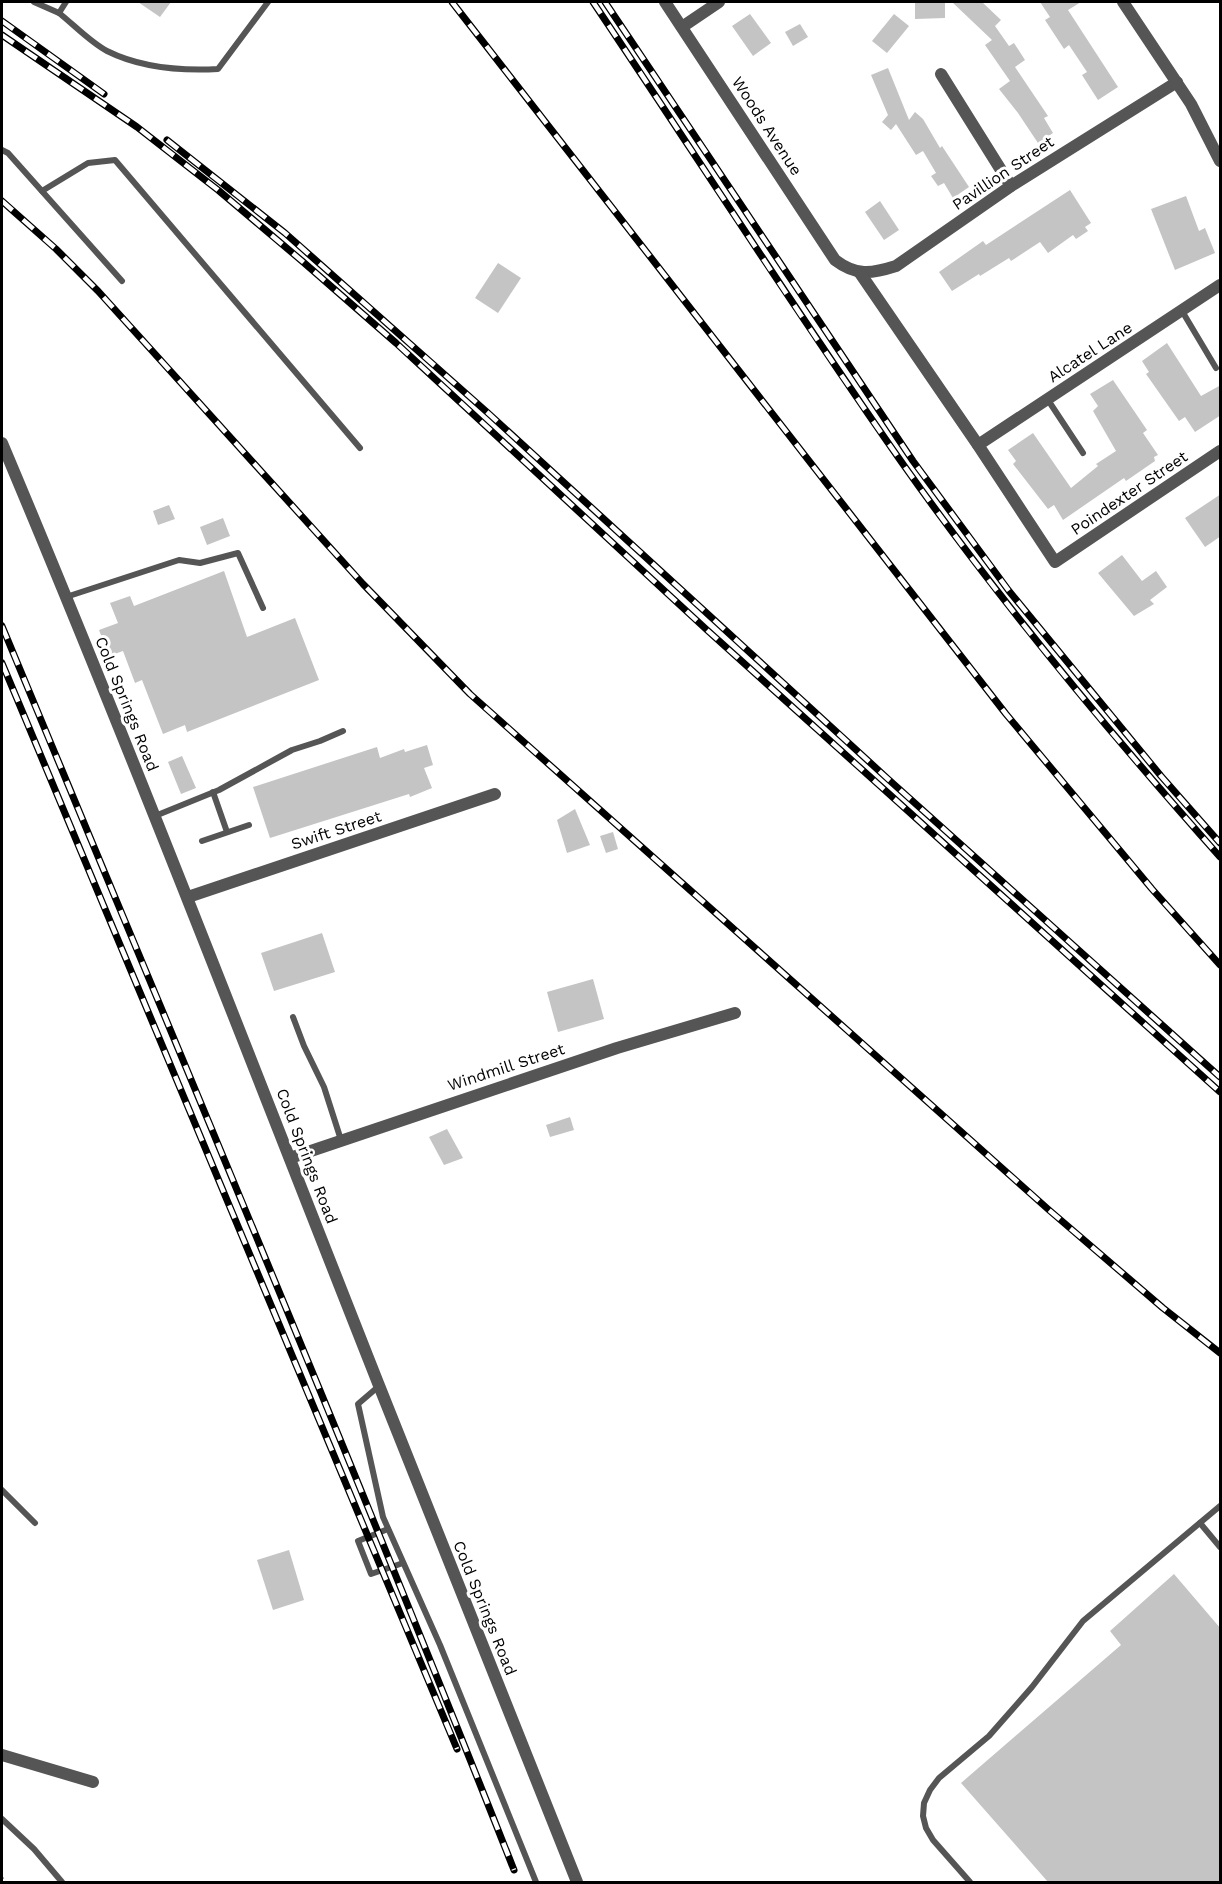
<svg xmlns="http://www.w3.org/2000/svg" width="1222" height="1884" viewBox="0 0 1222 1884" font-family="'Work Sans',sans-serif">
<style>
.building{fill:#c4c4c4}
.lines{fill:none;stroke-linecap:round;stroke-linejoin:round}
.path{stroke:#777;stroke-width:3;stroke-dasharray:1.5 3;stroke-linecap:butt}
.service{stroke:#555;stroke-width:6}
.minor{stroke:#555;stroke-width:12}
.rail-casing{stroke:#000;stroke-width:7}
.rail{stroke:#fff;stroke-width:4.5;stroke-dasharray:14;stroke-linecap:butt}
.labels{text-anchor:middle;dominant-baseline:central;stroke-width:6;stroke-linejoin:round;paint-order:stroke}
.street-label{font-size:16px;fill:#000;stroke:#fff}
</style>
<rect width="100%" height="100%" fill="#fff"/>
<!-- building -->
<g class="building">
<path d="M138,2h33l-11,15z"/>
<path d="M915,2h30v16l-30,1z"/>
<path d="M952,2h30l19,18 -6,6 14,20 5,-3 11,17 -10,7 33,49 -4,2 9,15 -15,10 -20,-30 -19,-24 11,-8 -25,-36 7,-5z"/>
<path d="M1040,2h41l-13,8 50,77 -20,13 -16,-25 5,-3 -18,-27 -5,4 -19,-29 5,-3z"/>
<path d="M750,14l21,29 -18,13 -21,-30z"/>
<path d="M894,14l15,12 -22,27 -15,-12z"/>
<path d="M800,24l8,13 -15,9 -8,-14z"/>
<path d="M888,68l21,52 6,-8 8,7 17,29 2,-2 27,41 -16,11 -9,-15 -6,3 -7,-10 5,-3 -13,-22 -7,4 -20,-31 -5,6 -9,-8 6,-7 -17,-40z"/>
<path d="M1070,190l21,33 -6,4 3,4 -12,8 -3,-4 -25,18 -8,-11 -29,19 -2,-3 -29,18 -1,-2 -27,17 -13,-19 44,-31 3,4z"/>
<path d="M1186,196l13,35 6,-3 10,25 -40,17 -24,-61z"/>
<path d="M880,201l19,29 -15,10 -19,-28z"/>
<path d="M498,263l23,15 -23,35 -23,-15z"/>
<path d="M1167,343l34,53 20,-11v30l-26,17 -10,-15 -6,4 -33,-47 3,-2 -7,-11z"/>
<path d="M1113,380l34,50 -4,3 15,22 -4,2 1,4 -29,20 -2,-3 -61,42 -9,-15 -6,4 -35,-45 3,-3 -8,-11 25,-17 38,55 27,-22 -2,-2 20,-13 -23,-40 5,-5 -8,-12z"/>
<path d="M1221,494v42l-16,11 -20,-29z"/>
<path d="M169,505l6,14 -17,6 -5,-14z"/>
<path d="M223,518l7,18 -23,9 -7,-18z"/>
<path d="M1122,555l20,26 14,-10 11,16 -17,13 4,4 -20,12 -36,-43z"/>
<path d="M224,571l23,66 48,-19 24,62 -132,52 -2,-7 -22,9 -21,-54 -7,3 -12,-32 -14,5 -10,-26 19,-7 -8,-20 20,-7 4,10z"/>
<path d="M427,745l6,20 -9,3 8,20 -22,9 -1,-3 -139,44 -17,-51 124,-40 3,11 24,-9 1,3z"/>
<path d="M182,756l14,32 -15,6 -13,-32z"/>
<path d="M575,809l15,36 -23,8 -10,-33z"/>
<path d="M613,832l5,17 -12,4 -6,-17z"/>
<path d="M322,933l13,39 -61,19 -13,-38z"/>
<path d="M593,979l11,40 -46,13 -11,-40z"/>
<path d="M570,1117l4,13 -24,7 -4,-12z"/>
<path d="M447,1129l16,29 -19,7 -15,-28z"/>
<path d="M289,1550l15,50 -31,10 -16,-50z"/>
<path d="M1174,1574l47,55v253h-173l-87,-99 160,-138 -11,-14z"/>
</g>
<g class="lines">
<!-- path -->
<path class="path" d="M2,1878l3,4"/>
<!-- service -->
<g class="service">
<path d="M34,2l25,11 7,-11"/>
<path d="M59,13c14,11 32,30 48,38 34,17 73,20 111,18l50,-67"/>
<path d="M2,150l6,3 114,128"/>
<path d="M42,191l46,-28 27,-3 245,288"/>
<path d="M1182,311l34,57"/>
<path d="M1048,400l35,53"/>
<path d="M66,597l113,-37 21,3 38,-10 25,55"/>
<path d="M213,792l14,40"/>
<path d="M155,816l64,-26 73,-40 28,-9 23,-10"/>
<path d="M202,841l47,-16"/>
<path d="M293,1017l11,29 20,41 17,53"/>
<path d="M379,1386l-21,18 25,113 57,128 96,237"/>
<path d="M2,1490l33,33"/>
<path d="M1200,1523l20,24"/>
<path d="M388,1529l-30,12 13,33 32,-11"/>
<path d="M2,1819l32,30 28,33"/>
<path d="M970,1882l-37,-42 -7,-12 -3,-12 1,-13 6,-13 9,-12 50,-42 43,-49 51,-66 137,-115"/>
</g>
<!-- minor -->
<g class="minor">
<path d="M665,2l170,258c21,16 36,14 61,6l115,-80 166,-104"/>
<path d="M1123,2l68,102 29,57"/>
<path d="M682,27l37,-25"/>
<path d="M941,74l70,112"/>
<path d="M860,273l118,172 77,117 165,-111"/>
<path d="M2,443c131,311 252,626 376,940 65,167 132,333 199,499"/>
<path d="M978,445l242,-160"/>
<path d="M188,897l307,-103"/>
<path d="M290,1158l327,-110 118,-35"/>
<path d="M2,1755l91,27"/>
</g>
<!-- rail casing -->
<g class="rail-casing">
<g id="rail">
<path d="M452,2l554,712 146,175 68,76"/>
<path d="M593,2c104,155 205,313 312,465 97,137 204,265 315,390"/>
<path d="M605,2l308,459 96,130 152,185 59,67"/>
<path d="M2,21l102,73"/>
<path d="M2,35l135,92 81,63 84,71 94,82 311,287 513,462"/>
<path d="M167,140l118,93 203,180 400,366 332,298"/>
<path d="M2,201l54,48 42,42 265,293 107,110 579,516 114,98 57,45"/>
<path d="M2,626c172,414 347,827 512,1244"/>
<path d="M2,663l455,1086"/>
</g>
</g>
<!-- rail -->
<use href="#rail" class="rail"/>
</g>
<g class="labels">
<!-- street labels -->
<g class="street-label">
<text transform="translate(767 126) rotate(57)">Woods Avenue</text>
<text transform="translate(1003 173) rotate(-34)">Pavillion Street</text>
<text transform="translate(1090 352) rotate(-33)">Alcatel Lane</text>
<text transform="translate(1129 493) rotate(-34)">Poindexter Street</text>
<text transform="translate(127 704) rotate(68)">Cold Springs Road</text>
<text transform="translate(336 830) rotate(-18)">Swift Street</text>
<text transform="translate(506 1067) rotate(-18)">Windmill Street</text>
<text transform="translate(307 1156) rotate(69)">Cold Springs Road</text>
<text transform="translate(485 1608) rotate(68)">Cold Springs Road</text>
</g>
</g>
<!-- border -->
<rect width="1222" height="1884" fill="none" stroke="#000000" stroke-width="6"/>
</svg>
